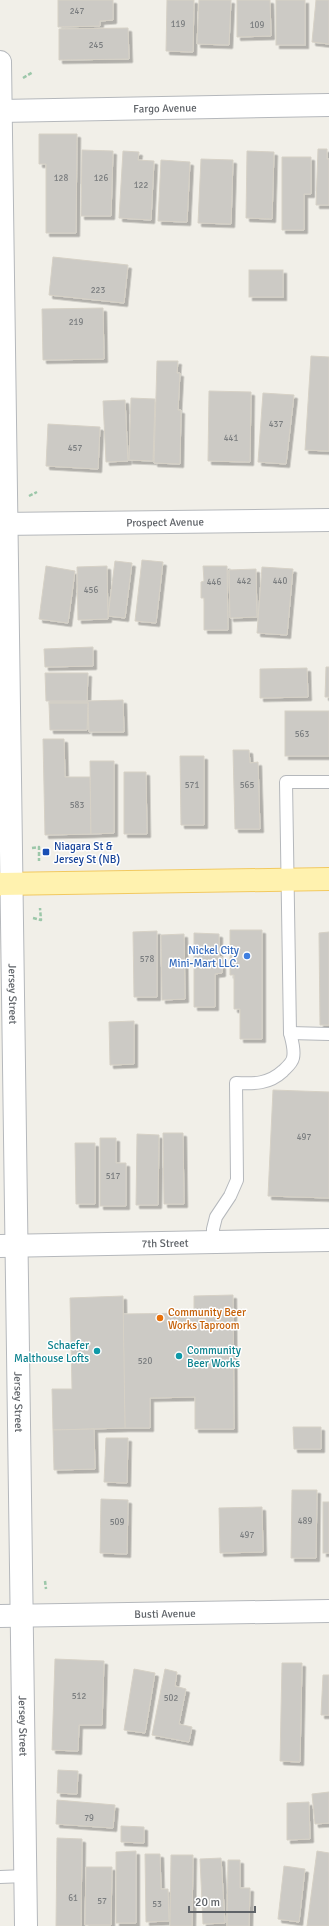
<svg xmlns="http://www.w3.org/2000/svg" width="329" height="1926" viewBox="0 0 329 1926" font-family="Signika,sans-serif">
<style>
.building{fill:#cccac5;stroke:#d6d1c6;filter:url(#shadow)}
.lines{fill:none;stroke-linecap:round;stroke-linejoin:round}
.lane-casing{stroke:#b5b8bc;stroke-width:14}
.street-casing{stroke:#b5b8bc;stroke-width:24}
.primary-casing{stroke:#f2c960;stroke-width:24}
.path{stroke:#9cc7a9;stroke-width:2.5;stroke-dasharray:4 2;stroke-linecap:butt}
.lane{stroke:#fff;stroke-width:12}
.street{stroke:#fff;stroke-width:22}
.primary{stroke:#fff2af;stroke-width:22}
.transit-dot{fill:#1a4fb4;stroke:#fff;stroke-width:1.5}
.shop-dot{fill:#3f7fe0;stroke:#fff;stroke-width:1.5}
.food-dot{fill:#e8710a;stroke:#fff;stroke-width:1.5}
.culture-dot{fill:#0f9aa8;stroke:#fff;stroke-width:1.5}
.labels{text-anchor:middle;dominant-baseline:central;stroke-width:3;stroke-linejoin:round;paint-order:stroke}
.number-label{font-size:9px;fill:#7a7d7f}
.street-label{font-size:11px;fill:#5f6368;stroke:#fff}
.transit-label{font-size:11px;fill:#164399;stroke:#fff;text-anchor:start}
.shop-label{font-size:11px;fill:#366cbe;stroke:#fff;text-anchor:end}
.food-label{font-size:11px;fill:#c56008;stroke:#fff;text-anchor:start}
.culture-label{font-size:11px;fill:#0d838f;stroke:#fff;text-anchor:end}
</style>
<defs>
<filter id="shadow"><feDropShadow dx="3.5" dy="3.5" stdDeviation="0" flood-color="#0004"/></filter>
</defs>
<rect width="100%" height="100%" fill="#f1efe8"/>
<!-- building -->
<g class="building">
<path d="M58,0h55v20l-13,1v5l-42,1z"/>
<path d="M167,0h27l-1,52 -27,-1z"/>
<path d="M199,0h32l-2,45 -32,-1z"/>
<path d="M237,0h33l1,36 -34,1z"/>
<rect x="276" y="0" width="29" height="45"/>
<path d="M316,0h13v44l-17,-2z"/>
<path d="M128,28l1,31 -70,1v-31z"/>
<path d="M39,134h38l-1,99h-30v-69h-7z"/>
<path d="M318,149h9v10h2v46h-13z"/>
<path d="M82,150l31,1 -2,65h-30z"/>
<path d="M123,151l16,1 -1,8 16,1 -3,59 -32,-2z"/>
<path d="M247,151l27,1 -2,67 -26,-1z"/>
<path d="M282,157h29v37h-7v36h-22z"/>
<path d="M201,159l32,1 -2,64 -33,-1z"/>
<path d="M161,160l29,2 -3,60 -29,-1z"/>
<path d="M53,257l75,8 -4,38 -75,-8z"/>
<rect x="249" y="270" width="34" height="27"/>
<path d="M103,308l1,51 -61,1 -1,-51z"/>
<path d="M311,356l18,1v94l-24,-1z"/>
<path d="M157,361h21l-1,12h3l-2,37h3l-1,54 -26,-1z"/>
<path d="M209,391l42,1 -1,70 -42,-1z"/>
<path d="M263,393l31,2 -8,69 -28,-2z"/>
<path d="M131,398l24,1 -2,62 -24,-1z"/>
<path d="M125,400l3,61 -22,1 -3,-61z"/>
<path d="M48,424l52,3 -2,42 -52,-3z"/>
<path d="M142,560l21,2 -7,61 -21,-2z"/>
<path d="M115,561l17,2 -7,55 -17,-2z"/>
<path d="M46,566l29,5 -7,52 -29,-4z"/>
<path d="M107,566l1,53 -30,1 -1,-53z"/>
<path d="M203,566h24l1,64h-24v-32h-3v-16l3,-1z"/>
<path d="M262,567l31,2 -6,66 -30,-2z"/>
<path d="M256,569l1,48 -27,1 -1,-48z"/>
<path d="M93,647v19l-48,1 -1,-18z"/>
<path d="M326,667h3v30h-4z"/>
<path d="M307,668l1,29 -48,1v-29z"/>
<path d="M45,673h43l-1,28h-41z"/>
<path d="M123,700l1,32h-35l-1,-31z"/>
<path d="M49,703h39l-1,27h-37z"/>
<rect x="285" y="711" width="44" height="45"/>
<path d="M43,739h21l1,38h25l1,57 -46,1z"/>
<path d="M233,750h16l1,13 8,-1 2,67h-25z"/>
<path d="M180,756h24v69h-23z"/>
<path d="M90,761h24v72l-23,1z"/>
<path d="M124,772h22l1,62h-23z"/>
<path d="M230,930h32v109h-22v-30h-6v-34h-4z"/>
<path d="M157,931v66h-23l-1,-65z"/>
<path d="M329,932v93h-9l-1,-92z"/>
<path d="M194,933l25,1v23h3v16l-7,1v33h-21z"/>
<path d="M184,934l1,65 -23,1 -1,-65z"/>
<path d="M134,1021v43l-24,1 -1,-43z"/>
<path d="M273,1090l56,2v106l-61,-2z"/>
<path d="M163,1133h20l1,71h-20z"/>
<path d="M137,1134l22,1 -1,70h-22z"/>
<path d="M100,1138h16v25h10v43h-26z"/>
<path d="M75,1143h20v61h-19z"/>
<path d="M233,1295l1,134h-39v-32l-45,1v30h-25l-2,-114 71,-1v-17z"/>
<path d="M123,1296l2,132 -72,2 -1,-41h20l-2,-91z"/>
<path d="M293,1427h28v22h-27z"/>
<path d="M94,1429l1,40 -41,1 -1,-40z"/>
<path d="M106,1438h22l-1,45 -23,-1z"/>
<path d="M292,1490h25l-1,68h-25z"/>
<path d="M101,1499l27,1 -1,54 -27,-1z"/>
<rect x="323" y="1502" width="6" height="51"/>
<path d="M262,1507l1,45 -43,1 -1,-45z"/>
<path d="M55,1659l49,2 -2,64h-23l-1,26 -26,-1z"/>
<path d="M282,1663h20l-2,99 -20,-1z"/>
<path d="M134,1669l21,4 -10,60 -21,-3z"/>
<path d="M165,1669l12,3 -2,14 11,3 -7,35 13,3 -3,15 -37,-7z"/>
<path d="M323,1675h6v40h-8z"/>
<path d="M58,1770l20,1 -1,23 -20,-1z"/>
<path d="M329,1792v31l-14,1 -3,-30z"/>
<path d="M57,1800l58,5 -2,23 -57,-4z"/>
<path d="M309,1802l1,37 -23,1v-37z"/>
<path d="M121,1826l23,1v16l-23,-1z"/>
<path d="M57,1838l25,1 -1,87h-25z"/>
<path d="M136,1851v72h-20v-71z"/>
<path d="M317,1851l12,2v73h-22z"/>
<path d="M145,1854h15l1,35h7l1,32 -23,1z"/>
<path d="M171,1855h22l-1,71h-22z"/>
<path d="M221,1858l4,65 -22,1 -3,-65z"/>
<path d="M228,1860h12v28h10l-1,38h-22z"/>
<path d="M284,1866l21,3 -6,53 -21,-3z"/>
<path d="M86,1867h26l-1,58h-26z"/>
</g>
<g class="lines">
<!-- lane casing -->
<g class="lane-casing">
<g id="lane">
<path d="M290,1033l39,1"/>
<path d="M213,1242v-13l3,-12 14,-21 7,-16 -1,-97c18,1 33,1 47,-12 4,-4 9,-8 10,-13 2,-8 -1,-17 -3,-25l-4,-251h43"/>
<path d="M0,1877l25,-1"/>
</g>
</g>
<!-- street casing -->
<g class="street-casing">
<g id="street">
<path id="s1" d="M0,62l26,1864"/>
<path id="s2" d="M0,111l329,-6"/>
<path id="s3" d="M0,524l329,-4"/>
<path id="s4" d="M0,1246l329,-6"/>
<path id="s5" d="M0,1616l329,-5"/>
</g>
</g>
<!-- primary casing -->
<g class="primary-casing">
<path id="primary" d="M0,884l329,-5"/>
</g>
<!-- path -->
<g class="path">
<path d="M23,78l10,-6"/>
<path d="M29,496l8,-4"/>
<path d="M32,848l7,-1v14"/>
<path d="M33,918l8,2 -1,-12"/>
<path d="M45,1581l1,8"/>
</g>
<!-- lane -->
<use href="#lane" class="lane"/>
<!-- street -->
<use href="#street" class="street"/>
<!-- primary -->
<use href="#primary" class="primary"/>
</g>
<!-- markers -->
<rect class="transit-dot" x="42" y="848" width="8" height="8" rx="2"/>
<circle class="shop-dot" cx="247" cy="956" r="4"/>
<circle class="food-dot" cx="160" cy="1318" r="4"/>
<g class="culture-dot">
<circle cx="97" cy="1351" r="4"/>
<circle cx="179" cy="1356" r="4"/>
</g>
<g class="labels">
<!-- number labels -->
<g class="number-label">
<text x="77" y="11">247</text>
<text x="178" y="24">119</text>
<text x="257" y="25">109</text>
<text x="96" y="45">245</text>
<text x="61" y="178">128</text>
<text x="101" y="178">126</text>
<text x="141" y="185">122</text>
<text x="98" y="290">223</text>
<text x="76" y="322">219</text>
<text x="276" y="424">437</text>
<text x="231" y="438">441</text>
<text x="75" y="448">457</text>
<text x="244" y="581">442</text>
<text x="280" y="581">440</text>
<text x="214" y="582">446</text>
<text x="91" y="590">456</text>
<text x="302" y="734">563</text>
<text x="192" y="785">571</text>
<text x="247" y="785">565</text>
<text x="77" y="805">583</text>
<text x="147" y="959">578</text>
<text x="304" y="1137">497</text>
<text x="113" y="1176">517</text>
<text x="145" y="1361">520</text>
<text x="305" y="1521">489</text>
<text x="117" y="1522">509</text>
<text x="247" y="1535">497</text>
<text x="79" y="1696">512</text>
<text x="171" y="1698">502</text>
<text x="89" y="1818">79</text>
<text x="73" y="1898">61</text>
<text x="102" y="1901">57</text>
<text x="157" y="1904">53</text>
</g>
<!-- street labels -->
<g class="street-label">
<text stroke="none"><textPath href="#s2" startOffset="165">Fargo Avenue</textPath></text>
<text stroke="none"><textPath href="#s3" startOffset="165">Prospect Avenue</textPath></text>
<text stroke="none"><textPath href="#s1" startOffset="932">Jersey Street</textPath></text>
<text stroke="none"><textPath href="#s4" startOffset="165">7th Street</textPath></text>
<text stroke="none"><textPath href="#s1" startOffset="1340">Jersey Street</textPath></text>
<text stroke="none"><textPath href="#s5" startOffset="165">Busti Avenue</textPath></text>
<text stroke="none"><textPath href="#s1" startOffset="1664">Jersey Street</textPath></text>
</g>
<!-- transit labels -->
<g class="transit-label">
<text x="54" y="846">Niagara St &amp;<tspan x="54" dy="13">Jersey St (NB)</tspan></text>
</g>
<!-- shop labels -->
<g class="shop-label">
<text x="239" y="950">Nickel City<tspan x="239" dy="13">Mini-Mart LLC.</tspan></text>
</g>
<!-- food labels -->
<g class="food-label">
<text x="168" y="1312">Community Beer<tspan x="168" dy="13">Works Taproom</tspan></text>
</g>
<!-- culture labels -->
<g class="culture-label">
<text x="89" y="1345">Schaefer<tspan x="89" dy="13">Malthouse Lofts</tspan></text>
<text x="187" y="1350" text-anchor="start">Community<tspan x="187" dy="13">Beer Works</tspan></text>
</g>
</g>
<!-- scale -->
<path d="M189 1906v6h66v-6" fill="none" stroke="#5f6368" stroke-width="2"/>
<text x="195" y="1906" font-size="12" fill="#5f6368" stroke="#ffffff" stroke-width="3" paint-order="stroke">20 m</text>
</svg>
